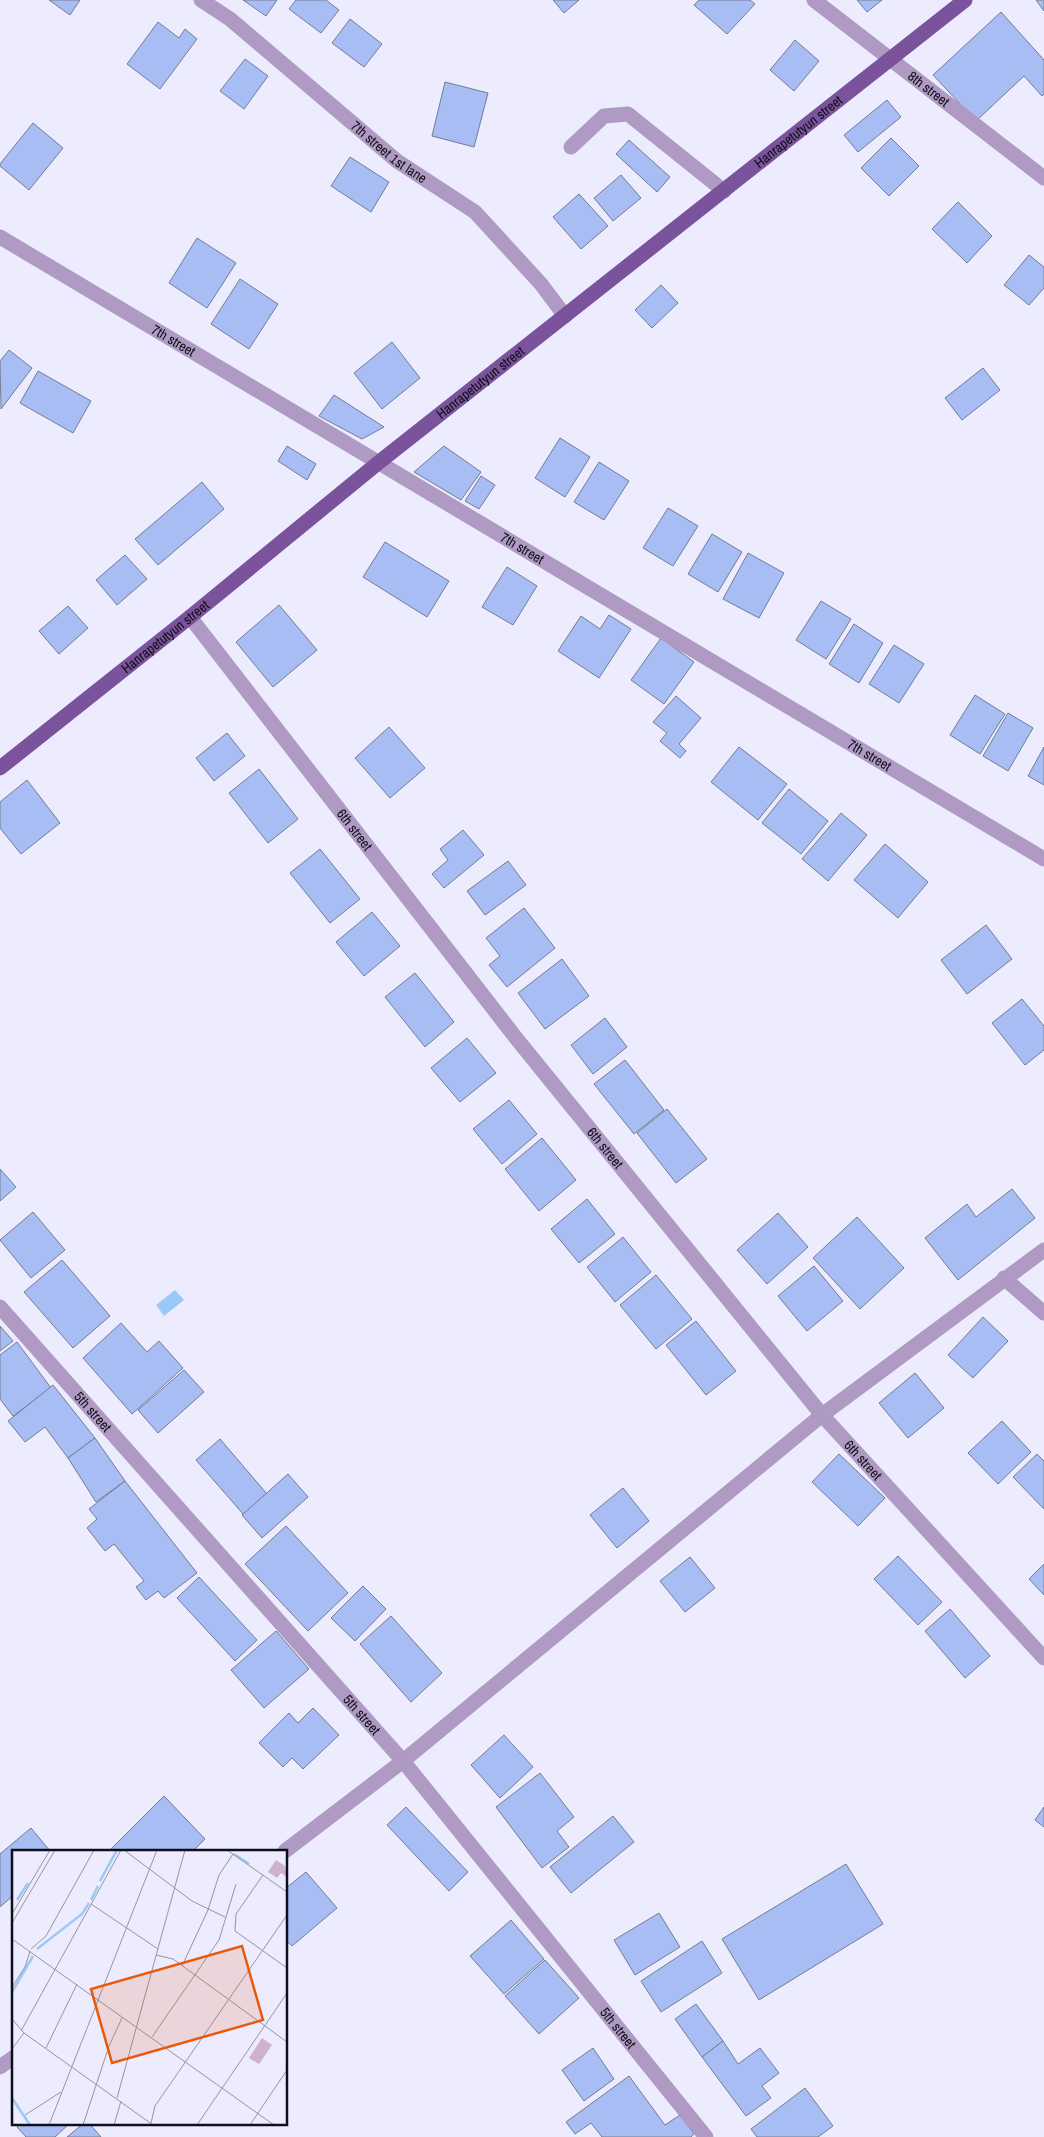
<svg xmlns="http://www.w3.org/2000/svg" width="1044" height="2137" viewBox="0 0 1044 2137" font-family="'Archivo Narrow',sans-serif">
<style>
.water{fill:#9ac9f6}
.building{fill:#a8bdf3;stroke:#727c95}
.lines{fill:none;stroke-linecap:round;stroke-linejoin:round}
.minor{stroke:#af9ac4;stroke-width:15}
.major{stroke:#7b539c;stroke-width:15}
.labels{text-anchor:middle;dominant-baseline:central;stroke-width:4;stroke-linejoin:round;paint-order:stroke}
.street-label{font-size:14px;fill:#0f0f18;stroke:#fbfbfb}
.inset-river{fill:none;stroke:#9ac9f6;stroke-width:2.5}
.inset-road{fill:none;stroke:#9494a2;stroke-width:1}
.view{fill:#e8590c;fill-opacity:0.15;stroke:#e8590c;stroke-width:2.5}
.inset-edge{fill:none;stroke:#0f0f18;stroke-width:2.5}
</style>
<rect width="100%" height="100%" fill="#edecfe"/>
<!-- water -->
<path class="water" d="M175,1290l9,10 -20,16 -8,-11z"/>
<!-- building -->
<g class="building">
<path d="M49,0h31l-10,15z"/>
<path d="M243,0h34l-11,16z"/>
<path d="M296,0h30l13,10 -18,23 -32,-24z"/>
<path d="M553,0h26l-15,13z"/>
<path d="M699,0h51l5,4 -28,30 -33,-29z"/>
<path d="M857,0h25l-15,12z"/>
<path d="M1036,0h8v11z"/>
<path d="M1001,12l43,48v34l-2,2 -18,-20 -48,45 -43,-46z"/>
<path d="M350,19l32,25 -18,23 -32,-24z"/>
<path d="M158,22l21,16 6,-9 12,10 -37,50 -33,-25z"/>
<path d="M795,40l24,21 -25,30 -24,-21z"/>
<path d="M245,59l23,17 -24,33 -24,-18z"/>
<path d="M445,82l43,11 -14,54 -42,-11z"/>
<path d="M887,100l14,17 -43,35 -14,-17z"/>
<path d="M33,123l30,25 -34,42 -29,-24v-2z"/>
<path d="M891,138l28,28 -30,30 -28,-28z"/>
<path d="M629,140l41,37 -13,15 -41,-38z"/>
<path d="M350,157l39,25 -18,30 -40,-26z"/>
<path d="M621,175l20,23 -28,23 -19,-23z"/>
<path d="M579,194l29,32 -27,23 -28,-32z"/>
<path d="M958,202l34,34 -25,27 -35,-34z"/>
<path d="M197,238l39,25 -29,45 -38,-25z"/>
<path d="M1029,255l15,12v21l-15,17 -25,-20z"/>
<path d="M240,279l38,25 -29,45 -38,-25z"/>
<path d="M661,285l17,18 -26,25 -17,-18z"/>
<path d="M392,342l28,36 -38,31 -28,-36z"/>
<path d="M9,350l23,18 -31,41 -1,-48z"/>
<path d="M983,368l17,22 -38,30 -17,-22z"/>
<path d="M38,371l53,30 -18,32 -53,-30z"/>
<path d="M334,395l50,32 -22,12 -43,-23z"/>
<path d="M560,438l30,19 -25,40 -30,-19z"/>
<path d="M287,446l29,18 -9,16 -29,-19z"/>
<path d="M444,446l37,26 -20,28 -47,-28z"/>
<path d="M599,462l30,19 -25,39 -30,-18z"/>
<path d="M481,476l14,9 -16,24 -14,-8z"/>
<path d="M202,482l22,27 -66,56 -23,-26z"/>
<path d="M668,508l30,18 -25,40 -30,-18z"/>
<path d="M712,534l30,18 -24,40 -30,-18z"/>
<path d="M385,542l64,39 -22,36 -64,-40z"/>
<path d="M748,553l36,20 -25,45 -36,-19z"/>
<path d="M125,555l22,24 -30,26 -21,-25z"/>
<path d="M507,567l30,19 -24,39 -31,-18z"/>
<path d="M821,601l30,18 -25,40 -30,-19z"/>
<path d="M279,605l38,45 -44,37 -37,-45z"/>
<path d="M68,606l20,22 -29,26 -20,-23z"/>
<path d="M609,615l22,14 -32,49 -41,-27 23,-35 19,13z"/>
<path d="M854,624l29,19 -24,40 -30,-19z"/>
<path d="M661,638l33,24 -30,42 -33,-24z"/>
<path d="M894,645l30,19 -25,39 -30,-19z"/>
<path d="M975,695l30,19 -25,40 -30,-19z"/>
<path d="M676,696l25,22 -22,26 7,7 -6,7 -20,-17 7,-8 -14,-11z"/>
<path d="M1008,713l25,15 -25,43 -25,-15z"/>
<path d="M389,727l36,41 -35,30 -35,-40z"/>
<path d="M227,733l18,23 -31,25 -18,-23z"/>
<path d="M739,747l48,37 -29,36 -47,-38z"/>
<path d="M1044,747v38l-16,-9z"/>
<path d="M259,769l39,50 -30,24 -39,-50z"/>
<path d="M27,780l33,43 -39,31 -21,-26v-26z"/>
<path d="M789,789l39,32 -27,33 -39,-31z"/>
<path d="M841,813l26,22 -39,46 -26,-22z"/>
<path d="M463,830l21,25 -40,33 -12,-14 16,-14 -8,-11z"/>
<path d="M885,844l43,38 -30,36 -44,-38z"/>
<path d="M320,849l40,50 -30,24 -40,-50z"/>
<path d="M508,861l18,24 -41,30 -18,-24z"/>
<path d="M524,908l31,40 -48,39 -18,-22 11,-9 -14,-18z"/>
<path d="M372,912l28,34 -36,30 -28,-34z"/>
<path d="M986,925l26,34 -45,35 -26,-34z"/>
<path d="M562,959l27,37 -44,33 -27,-36z"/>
<path d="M415,973l39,49 -29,25 -40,-50z"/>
<path d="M1022,999l22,27v24l-19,15 -33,-42z"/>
<path d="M605,1018l22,29 -34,27 -22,-29z"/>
<path d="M467,1038l29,35 -36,29 -29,-34z"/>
<path d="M625,1060l39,50 -30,24 -40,-50z"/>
<path d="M509,1100l28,34 -35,30 -29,-35z"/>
<path d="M667,1109l40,50 -31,24 -39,-50z"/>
<path d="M542,1138l34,42 -37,31 -34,-42z"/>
<path d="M0,1169l16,18 -16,14z"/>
<path d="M1012,1189l23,29 -77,62 -33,-42 42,-34 9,13z"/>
<path d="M587,1199l28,35 -36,29 -28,-34z"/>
<path d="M33,1212l32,38 -34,28 -31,-38z"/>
<path d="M778,1213l30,34 -41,37 -30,-34z"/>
<path d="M857,1217l47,51 -44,41 -47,-51z"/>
<path d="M623,1237l28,35 -36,30 -28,-35z"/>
<path d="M62,1260l48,56 -37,32 -49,-56z"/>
<path d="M814,1266l29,35 -36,30 -29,-35z"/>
<path d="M656,1275l36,44 -36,30 -36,-44z"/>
<path d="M983,1317l25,24 -35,37 -25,-23z"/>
<path d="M696,1321l40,50 -30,24 -40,-50z"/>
<path d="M121,1323l26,29 12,-11 24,27 -51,46 -49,-56z"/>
<path d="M0,1326l13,15 -13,10z"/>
<path d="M17,1342l34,46 -38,28 -13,-17v-44z"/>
<path d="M184,1370l20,22 -46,41 -20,-23z"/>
<path d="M915,1373l29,35 -36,30 -29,-35z"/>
<path d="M53,1385l42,53 -27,20 -23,-31 -20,15 -17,-21z"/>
<path d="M1002,1421l29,31 -33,32 -30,-31z"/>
<path d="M95,1438l30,43 -29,21 -28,-44z"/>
<path d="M220,1439l47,55 -23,21 -48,-55z"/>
<path d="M839,1454l46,44 -27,28 -46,-44z"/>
<path d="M1037,1454l7,7v48l-31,-32z"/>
<path d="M288,1474l20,23 -46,41 -20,-23z"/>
<path d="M125,1481l72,92 -33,25 -6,-7 -12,9 -10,-13 8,-6 -30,-37 -9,7 -18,-23 10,-9 -8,-10z"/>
<path d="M623,1488l26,33 -32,27 -27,-33z"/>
<path d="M286,1526l62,67 -40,38 -63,-67z"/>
<path d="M898,1556l44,46 -24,23 -44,-46z"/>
<path d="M690,1557l25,31 -30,24 -25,-31z"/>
<path d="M1044,1564v31l-15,-16z"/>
<path d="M199,1577l58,63 -22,21 -58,-63z"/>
<path d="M363,1586l23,23 -31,32 -24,-23z"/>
<path d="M950,1609l40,47 -25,22 -40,-47z"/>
<path d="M391,1616l51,57 -31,29 -51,-58z"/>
<path d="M276,1631l33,38 -45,39 -33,-38z"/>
<path d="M313,1708l26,27 -36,34 -11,-11 -9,9 -24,-24 30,-30 9,10z"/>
<path d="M504,1735l29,32 -33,31 -29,-33z"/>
<path d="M540,1773l34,44 -17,14 12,16 -27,21 -46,-61z"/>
<path d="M164,1796l41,43 -12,12h-84z"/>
<path d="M406,1807l62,65 -19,19 -62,-66z"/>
<path d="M1044,1807v20l-9,-7z"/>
<path d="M613,1816l21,26 -63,51 -21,-26z"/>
<path d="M31,1828l19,23h-36v44l-14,12v-53z"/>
<path d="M846,1864l37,60 -124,76 -37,-61z"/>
<path d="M306,1872l31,36 -45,38 -6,-6v-52z"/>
<path d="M659,1913l21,34 -45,28 -21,-35z"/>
<path d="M511,1920l33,39 -40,35 -34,-38z"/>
<path d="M702,1941l20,32 -61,39 -20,-31z"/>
<path d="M545,1960l34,38 -40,36 -34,-38z"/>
<path d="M696,2004l27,37 -21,16 -27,-38z"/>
<path d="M723,2041l15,23 22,-16 19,25 -17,13 9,12 -25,18 -44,-59z"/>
<path d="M593,2048l21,31 -30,22 -22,-31z"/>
<path d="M629,2076l36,49 15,-10 14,19 -3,3h-89l-11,-14 -16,11 -9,-12z"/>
<path d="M805,2088l28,38 -15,11h-61l-6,-8z"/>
<path d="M20,2123h50l-15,14h-29l-9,-10z"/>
<path d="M84,2123h5l12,14h-34z"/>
</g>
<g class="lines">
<!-- minor -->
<g class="minor">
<path id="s1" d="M201,0l29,19 167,142 78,51 66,72 24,32"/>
<path id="s2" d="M814,0l230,178"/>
<path d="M571,147l33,-31 24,-2 96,77"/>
<path id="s3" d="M0,237l1044,622"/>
<path id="s4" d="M190,617l326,421 306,377 222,243"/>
<path d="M1004,1278l40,35"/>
<path id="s5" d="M0,1307l403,454 303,376"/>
<path d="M285,1851l118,-90 419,-346 222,-165"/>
<path d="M0,2067l14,-10"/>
</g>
<!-- major -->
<path class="major" id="s6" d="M0,768l190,-151 188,-154 587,-463"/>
</g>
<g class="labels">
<!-- street labels -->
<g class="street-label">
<text stroke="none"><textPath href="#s2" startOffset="145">8th street</textPath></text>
<text stroke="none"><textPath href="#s6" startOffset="1021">Hanrapetutyun street</textPath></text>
<text stroke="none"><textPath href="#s1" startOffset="242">7th street 1st lane</textPath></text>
<text stroke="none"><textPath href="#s3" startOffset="202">7th street</textPath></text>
<text stroke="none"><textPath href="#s6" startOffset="616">Hanrapetutyun street</textPath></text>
<text stroke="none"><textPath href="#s3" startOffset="608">7th street</textPath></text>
<text stroke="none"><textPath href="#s6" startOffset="211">Hanrapetutyun street</textPath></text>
<text stroke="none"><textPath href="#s3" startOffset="1012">7th street</textPath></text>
<text stroke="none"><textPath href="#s4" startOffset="269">6th street</textPath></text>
<text stroke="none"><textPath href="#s4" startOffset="674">6th street</textPath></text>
<text stroke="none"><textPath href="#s5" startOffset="140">5th street</textPath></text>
<text stroke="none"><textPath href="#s4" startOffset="1079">6th street</textPath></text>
<text stroke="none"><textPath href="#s5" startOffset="545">5th street</textPath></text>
<text stroke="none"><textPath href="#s5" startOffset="950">5th street</textPath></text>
</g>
</g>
<!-- overview -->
<g transform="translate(12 1850)">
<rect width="275" height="275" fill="#edecfe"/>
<path d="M264,10l9,6 2,11 -6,-4 -4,5 -9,-6zM250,188l10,7 -13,19 -10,-6z" fill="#ceb1cd"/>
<path class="inset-river" d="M222,4l15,10M88,31l17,-31M5,50l11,-17M79,50l7,-14M25,99l45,-35 7,-11M0,142l21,-36M0,248l18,27"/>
<path class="inset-road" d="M112,0l68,51 33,16M215,0l60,42M251,25l-27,39 -1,17 52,37M79,54l67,45M0,64l38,-64M0,73l43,-73M0,89l262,186M19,99l15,-13 48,-86M144,105l17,4 114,83M170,116l26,-56 11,-35 14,-21M0,137l13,-20 5,-16M0,169l12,14 129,92M9,181l100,-181M140,187l67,-97 17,-56M34,198l31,-64M0,199l12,-16M105,248l68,-248M13,265l36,-23M139,273l4,-17 132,-191M37,275l108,-275M71,275l26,-79 13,-28M102,275l7,-24M185,275l90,-132M238,275l37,-55"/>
<path class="view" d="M230,96l21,74 -151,43 -21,-74z"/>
<rect width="275" height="275" class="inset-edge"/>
</g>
</svg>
